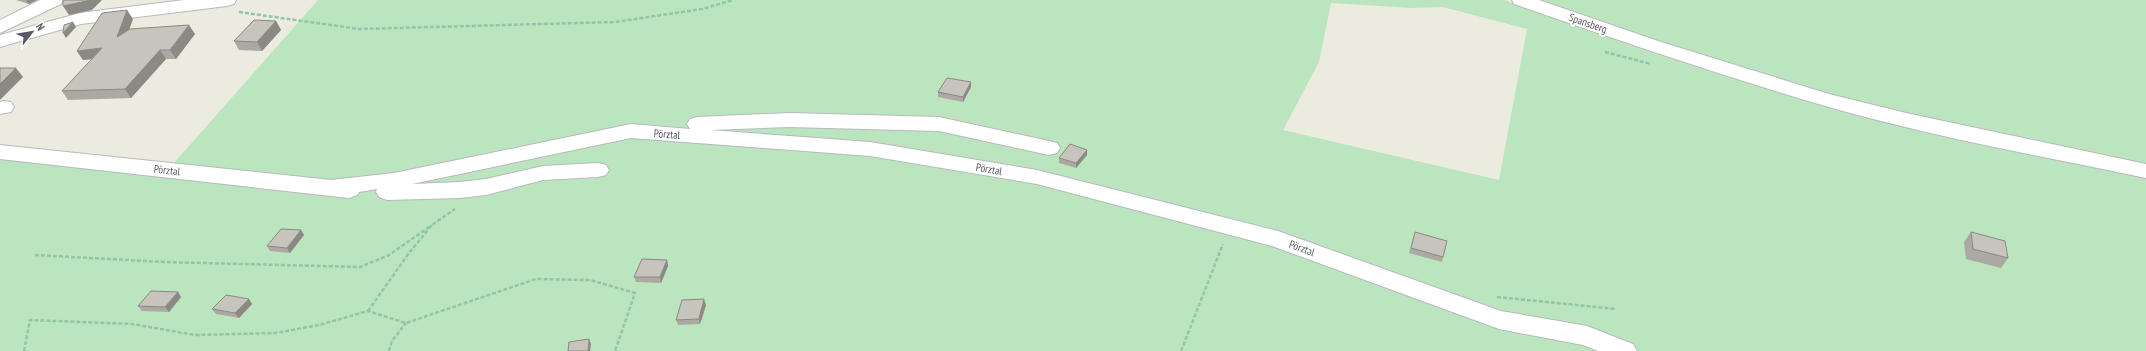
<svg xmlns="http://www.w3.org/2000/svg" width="2146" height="351" viewBox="0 0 2146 351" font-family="'PT Sans Narrow',sans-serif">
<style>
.green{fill:#bae5bf;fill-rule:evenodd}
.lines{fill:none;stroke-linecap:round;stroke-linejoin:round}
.minor-casing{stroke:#b7b9bf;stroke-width:2}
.path{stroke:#93c6a8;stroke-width:2.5;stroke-dasharray:4 2;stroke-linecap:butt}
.minor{fill:#fff;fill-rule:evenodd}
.wall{fill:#aba9a2}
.shaded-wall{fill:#8b8984}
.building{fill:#c7c4bc;stroke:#8b8984}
.labels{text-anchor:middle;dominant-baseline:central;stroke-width:4;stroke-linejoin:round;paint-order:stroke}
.street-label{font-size:11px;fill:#585b61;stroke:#fff}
</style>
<rect width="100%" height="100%" fill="#ecebdf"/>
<!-- green -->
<g class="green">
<path d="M318,0h1186l343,113 299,62v176h-2146v-194l166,15zM1331,3l81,5 31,-1 84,22 -28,151 -216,-50 36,-68z"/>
<path d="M1531,0h615v166l-324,-70z"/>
</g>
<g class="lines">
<!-- minor casing -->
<g class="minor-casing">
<g id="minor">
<path d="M40,0h23l-2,4 -61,29v-13z"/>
<path d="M184,0h52l-2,4 -7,2 -146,18 -81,23v-12l80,-22z"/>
<path d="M1512,0h27l122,42 168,52 77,19 240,51v14c-110,-23 -223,-43 -331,-75 -101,-30 -201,-64 -301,-99z"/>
<path d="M4,101l7,1 3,5 -3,5 -11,2v-12z"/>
<path d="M789,113l150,4 110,24 8,2 3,5 -3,5 -8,2 -110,-24 -150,-4 -79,3 160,12 167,28 241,61 223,80 86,15 46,18 4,7h-39l-15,-6 -84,-16 -227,-83 -235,-62 -167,-28 -239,-18 -219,46 48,-2 26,-3 57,-13 55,-3 8,2 3,5 -3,5 -8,2 -55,3 -57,15 -26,3 -73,2 -8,-3 -3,-5 1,-3 -18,3 -2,3 -8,3 -349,-39v-14l331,35 63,-7 237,-49 59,5 -3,-5 3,-5 7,-2z"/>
</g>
</g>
<!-- path -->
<g class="path">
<path d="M239,12l120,17 256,-7 87,-13 31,-9"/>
<path d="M1605,52l46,12"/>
<path d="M35,255l129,7 196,5 29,-12 43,-30"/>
<path d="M1497,297l119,12"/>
<path d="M368,311l41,-58 23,-28 23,-16"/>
<path d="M24,351l6,-31 102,4 63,11 81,-2 43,-8 49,-14 38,12 130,-44 54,1 45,13 -20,58"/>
<path d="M389,351l3,-10 14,-18"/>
<path d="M1181,351l42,-107"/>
</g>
<!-- minor -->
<use href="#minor" class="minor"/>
</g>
<!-- wall -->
<g class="wall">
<path d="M16,0h21l-8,4z"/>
<path d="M133,19l-4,10 66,5 -19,25h-10l-35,39 -63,2 -6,-9 30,-32 -9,1 -6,-9z"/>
<path d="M276,21l5,9 -19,21 -23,-1 -5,-9z"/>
<path d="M971,82v5l-8,15 -25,-5v-5z"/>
<path d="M1087,150v5l-11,13 -17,-5v-5z"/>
<path d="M301,230l3,5 -14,18 -20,-2 -3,-5z"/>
<path d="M1415,232l32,9 -5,21 -33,-9z"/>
<path d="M1971,232l37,26 -7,10 -35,-9 -2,-17z"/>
<path d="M667,260l1,6 -7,17 -25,-1 -2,-5z"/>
<path d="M178,292l3,5 -12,15 -27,-1 -4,-5z"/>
<path d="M249,299l3,5 -13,14 -23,-4 -4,-5z"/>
<path d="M706,305l-6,19 -22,1 -2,-5z"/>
</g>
<!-- shaded-wall -->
<g class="shaded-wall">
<path d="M26,0h11l-8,4z"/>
<path d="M88,0h14l-10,10 -23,5 -6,-9z"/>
<path d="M127,10l6,9 -10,27 -6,-9z"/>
<path d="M276,21l5,9 -19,21 -5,-9z"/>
<path d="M73,22l3,5 -10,11 -3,-5z"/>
<path d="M189,25l6,9 -19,25 -6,-9z"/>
<path d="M102,48l7,9 -26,3 -6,-9z"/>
<path d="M160,50l6,9 -35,39 -6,-9z"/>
<path d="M16,68l7,9 -23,23v-16z"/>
<path d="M971,82v5l-8,15v-5z"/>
<path d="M1087,150v5l-11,13v-5z"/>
<path d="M301,230l3,5 -14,18 -3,-5z"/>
<path d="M667,260l1,6 -7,17 -1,-6z"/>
<path d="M178,292l3,5 -12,15 -4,-5z"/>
<path d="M249,299l3,5 -13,14 -4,-5z"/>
<path d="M704,299l2,6 -6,19 -1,-5z"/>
<path d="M589,339l2,5 -1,7h-2z"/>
</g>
<!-- building -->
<g class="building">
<path d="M63,0h25l-1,1 -24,5z"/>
<path d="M127,10l-10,27 13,-8 59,-4 -19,25h-10l-35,39 -63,2 40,-43 -25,3 25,-38z"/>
<path d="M254,20l22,1 -19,21 -23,-1z"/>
<path d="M73,22l-10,11 1,-8z"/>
<path d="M0,68h16l-16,16z"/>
<path d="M947,78l24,4 -8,15 -25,-5z"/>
<path d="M1070,144l17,6 -11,13 -17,-5z"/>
<path d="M281,229l20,1 -14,18 -20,-2z"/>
<path d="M1415,232l32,9 -4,16 -32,-9z"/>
<path d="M1971,232l34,9 3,17 -35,-9z"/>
<path d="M642,259l25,1 -7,17h-26z"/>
<path d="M151,291l27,1 -13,15 -27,-1z"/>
<path d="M226,295l23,4 -14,14 -23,-4z"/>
<path d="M704,299l-5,20 -23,1 6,-20z"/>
<path d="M589,339l-1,12h-20l1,-9z"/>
</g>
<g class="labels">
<!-- street labels -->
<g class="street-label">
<text transform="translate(1588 23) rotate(19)">Spansberg</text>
<text transform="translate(667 134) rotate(4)">Pörztal</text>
<text transform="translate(989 169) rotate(10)">Pörztal</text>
<text transform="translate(167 170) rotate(6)">Pörztal</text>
<text transform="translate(1302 248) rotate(20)">Pörztal</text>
</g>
</g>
<!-- north arrow -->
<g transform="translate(32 32) rotate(59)" stroke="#ffffff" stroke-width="3" paint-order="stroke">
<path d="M0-3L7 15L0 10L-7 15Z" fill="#585b61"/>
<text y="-6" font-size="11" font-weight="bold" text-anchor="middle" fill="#585b61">N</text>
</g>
</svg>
